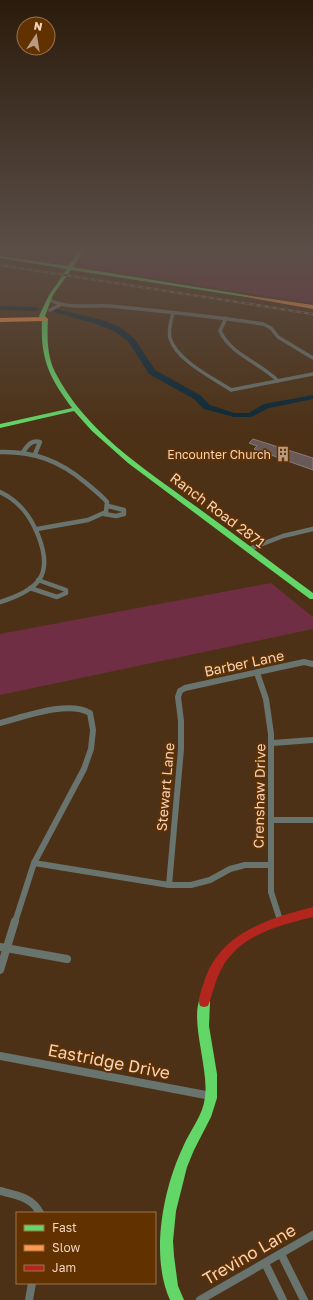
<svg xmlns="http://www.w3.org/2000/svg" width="313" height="1300" viewBox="0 0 313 1300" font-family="'Golos Text',sans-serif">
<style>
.green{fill:#702e44}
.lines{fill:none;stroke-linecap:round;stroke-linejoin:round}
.river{fill:#0a2938;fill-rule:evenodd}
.building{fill:#695957;stroke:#8a7a7a}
.street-far3{stroke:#68746d;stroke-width:3.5}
.street-far2{stroke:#68746d;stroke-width:4.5}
.street-far1{stroke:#68746d;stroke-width:6}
.street{stroke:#68746d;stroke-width:8}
.fast{fill:#63d668;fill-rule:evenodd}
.slow{fill:#ff974d;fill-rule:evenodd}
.jam{fill:#b3261e;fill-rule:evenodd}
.rail-casing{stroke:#736d5d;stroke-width:2.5}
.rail{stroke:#623100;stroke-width:1.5;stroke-dasharray:4;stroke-linecap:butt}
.labels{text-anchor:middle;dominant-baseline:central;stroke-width:3.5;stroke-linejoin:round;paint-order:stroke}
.far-poi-label{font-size:12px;fill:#f3d4bf;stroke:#623100;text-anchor:end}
.street-label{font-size:14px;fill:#f3d4bf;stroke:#623100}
.near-street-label{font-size:17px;fill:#f3d4bf;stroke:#623100}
</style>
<rect width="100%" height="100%" fill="#4c3116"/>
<!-- green -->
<g class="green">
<path d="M8,247h305v56l-312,-48z"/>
<path d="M271,583l42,34v12l-313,66v-61z"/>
</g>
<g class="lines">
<!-- river -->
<g class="river">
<path d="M0,306l36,1 3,2 -3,2 -36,-1z"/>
<path d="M56,309l46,11 18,7 14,11 21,32 45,25 10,10 24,8h15l15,-9 49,-9v4l-44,9 -18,9h-17l-30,-8 -10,-10 -45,-25 -21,-33 -14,-10 -18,-7 -42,-12v-2z"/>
</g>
</g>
<!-- building -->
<path class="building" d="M253,439l60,19v12l-59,-21 3,-3 -8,-3z"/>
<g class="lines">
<!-- street-far3 -->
<g class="street-far3">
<path d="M52,301c18,8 39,4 58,5 51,5 102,10 153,18l8,4 7,9 35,21"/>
<path d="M50,310l10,-5"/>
<path d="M173,313c-2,8 -5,17 -3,25 6,22 43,40 61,52l82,-16"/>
<path d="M226,318l-6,13c12,25 40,31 58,50"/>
</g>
<!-- street-far2 -->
<g class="street-far2">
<path d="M0,452c34,-1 60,9 86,31 7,6 15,12 21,19l-1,10 -18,8 -51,9"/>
<path d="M23,452c5,-7 8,-12 17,-10l-5,12"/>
<path d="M0,492c19,9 30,23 38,43 16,40 1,55 -38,67"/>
<path d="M104,514l12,2 8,-2v-4l-16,-4"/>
<path d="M249,549l34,-13 30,-7"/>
<path d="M30,588l27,9 9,-4v-3l-28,-10"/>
</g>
<!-- street-far1 -->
<g class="street-far1">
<path d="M257,673l9,26 5,35v158l9,28"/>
<path d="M0,723c24,-6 68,-23 90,-10l3,17 -2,19 -7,20 -50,94 -19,59"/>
<path d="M272,743l41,-3"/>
<path d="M271,820h42"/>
<path d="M34,863l135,22h22l19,-5 20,-11 15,-4h25"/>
<path d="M169,885l12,-136v-28l-3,-24 2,-6 5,-3 119,-26 9,2"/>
</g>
<!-- street -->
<g class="street">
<path d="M0,947l67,12"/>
<path d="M0,970l15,-49"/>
<path d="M0,1056l211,40"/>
<path d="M0,1191c16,4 32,6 40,22"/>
<path d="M281,1254l23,46"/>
<path d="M265,1263l18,37"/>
<path d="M29,1300l3,-17"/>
<path d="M200,1300l113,-65"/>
</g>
<!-- fast -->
<g class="fast">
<path d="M82,247h4l-13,20 173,28 2,1 -2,1 -175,-27 -18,25 -8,21 3,3c-1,18 -1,37 7,53 30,59 87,95 139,133 40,29 79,59 119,88v6h-3l-182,-136 -36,-32 -18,-20 -74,17v-4l72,-16c-23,-31 -32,-49 -30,-89l-3,-3 10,-21 18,-26 -67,-11v-2l68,10z"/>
<path d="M204,997l4,1 2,4 -1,24 8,48v24l-6,19 -17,33 -7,17 -11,44 -3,30 1,15 4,30 6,14h-14c-20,-44 -7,-111 13,-153 7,-17 20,-31 22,-50 4,-28 -15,-75 -5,-99z"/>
</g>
<!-- slow -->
<g class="slow">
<path d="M244,295l69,10v4l-67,-12 -2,-1z"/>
<path d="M0,318l45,-1 3,2 -3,2 -45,1z"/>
</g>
<!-- jam -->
<path class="jam" d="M313,907v10c-34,8 -73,18 -91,51 -7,12 -9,25 -14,38l-4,1 -4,-1c-3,-7 2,-17 4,-24 16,-50 64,-63 109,-75z"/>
<!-- rail casing -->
<g class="rail-casing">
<path id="rail" d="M0,265l313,49"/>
</g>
<!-- rail -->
<use href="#rail" class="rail"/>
</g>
<!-- sky -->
<linearGradient id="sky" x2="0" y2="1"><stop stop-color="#2a1b0c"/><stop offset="0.58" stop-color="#5b4e47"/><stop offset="1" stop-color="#5b4e47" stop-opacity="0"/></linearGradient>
<rect width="313" height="429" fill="url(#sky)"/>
<!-- icons -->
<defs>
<g id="building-bare" transform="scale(1.2)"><path d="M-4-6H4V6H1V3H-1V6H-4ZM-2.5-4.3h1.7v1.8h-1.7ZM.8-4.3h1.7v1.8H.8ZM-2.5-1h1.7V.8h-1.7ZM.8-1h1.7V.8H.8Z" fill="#b99b84" stroke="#623100" stroke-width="2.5" paint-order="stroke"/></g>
</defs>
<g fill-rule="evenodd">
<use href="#building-bare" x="283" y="454"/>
</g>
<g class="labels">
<!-- far-poi labels -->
<g class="far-poi-label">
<text x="271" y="454">Encounter Church</text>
</g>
<!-- street labels -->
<g class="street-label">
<text transform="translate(218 510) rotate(37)">Ranch Road 2871</text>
<text transform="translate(244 663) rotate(-12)">Barber Lane</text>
<text transform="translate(165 787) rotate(-85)">Stewart Lane</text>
<text transform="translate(259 796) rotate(-89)">Crenshaw Drive</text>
</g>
<!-- near-street labels -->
<g class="near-street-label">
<text transform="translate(109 1061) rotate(11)">Eastridge Drive</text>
<text transform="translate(249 1254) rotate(-30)">Trevino Lane</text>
</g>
</g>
<!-- legend -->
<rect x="16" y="1212" width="140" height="72" fill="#623100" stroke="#9c724c"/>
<rect x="24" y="1225" width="20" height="6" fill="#63d668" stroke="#9c724c"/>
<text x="52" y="1232" font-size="12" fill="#f3d4bf">Fast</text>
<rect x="24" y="1245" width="20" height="6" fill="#ff974d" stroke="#9c724c"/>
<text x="52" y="1252" font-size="12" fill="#f3d4bf">Slow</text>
<rect x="24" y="1265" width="20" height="6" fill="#b3261e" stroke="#9c724c"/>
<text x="52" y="1272" font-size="12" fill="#f3d4bf">Jam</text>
<!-- north arrow -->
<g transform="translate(36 36) rotate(12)"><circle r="19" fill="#623100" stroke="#9c724c"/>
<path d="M0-3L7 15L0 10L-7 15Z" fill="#b99b84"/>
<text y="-6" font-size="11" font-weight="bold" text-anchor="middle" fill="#f3d4bf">N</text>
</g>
</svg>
